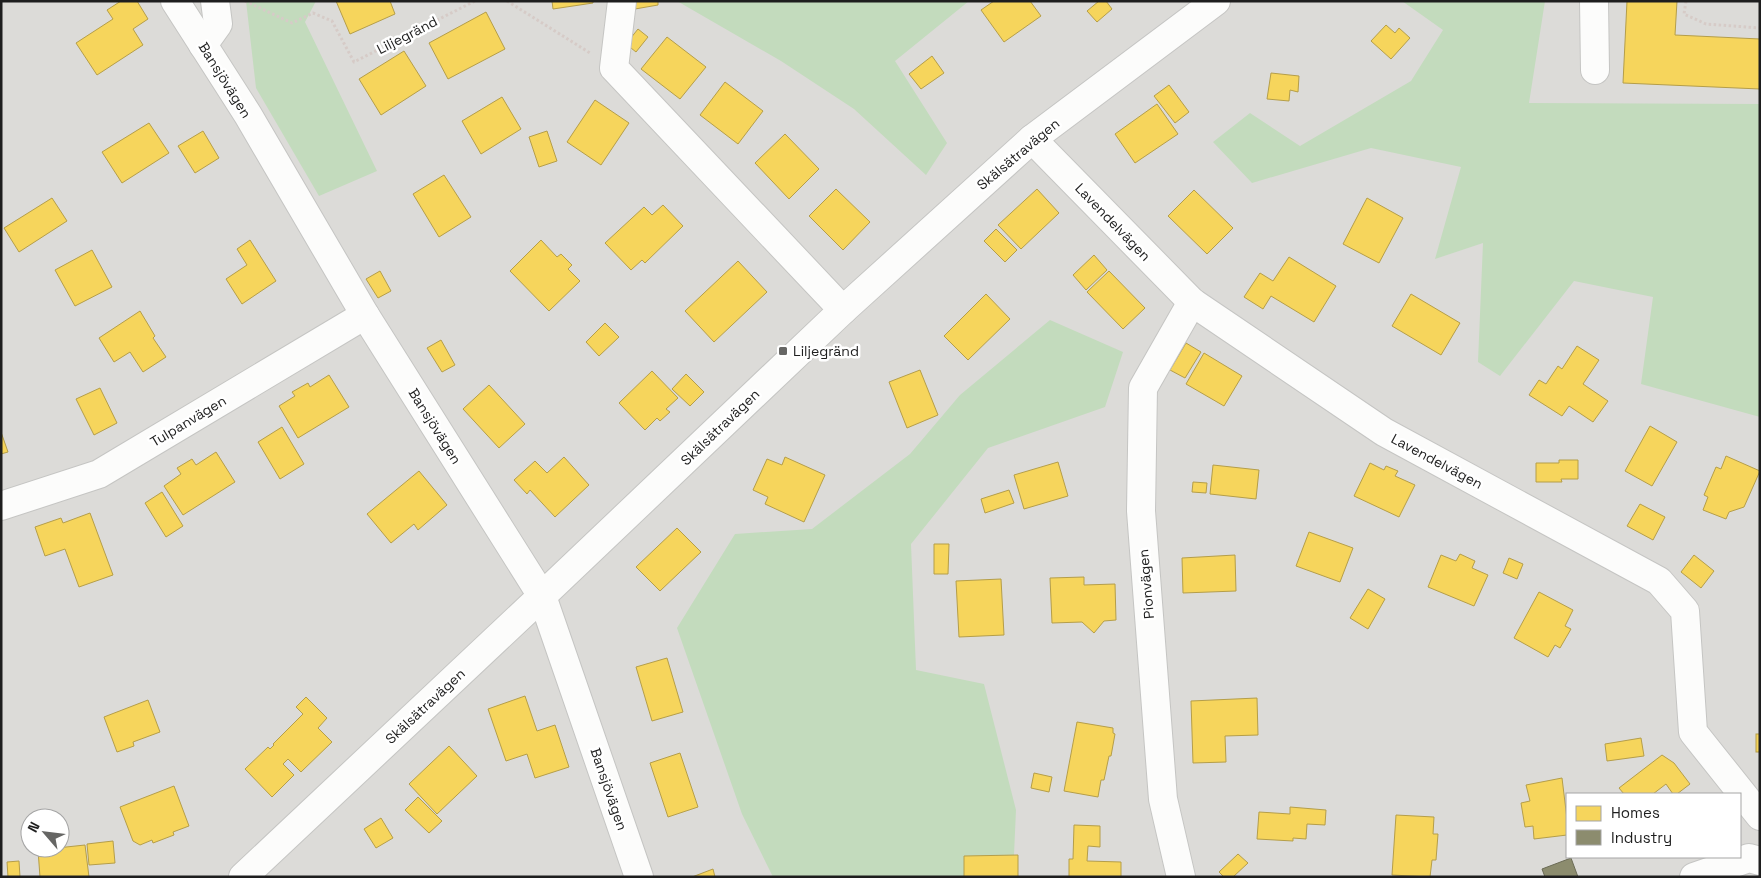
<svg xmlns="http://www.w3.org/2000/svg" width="1761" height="878" viewBox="0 0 1761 878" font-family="'Space Grotesk',sans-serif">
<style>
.residential{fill:#dcdbd8;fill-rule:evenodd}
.forest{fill:#c3dbbd}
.homes{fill:#f6d55c;stroke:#b59e49}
.industry{fill:#8c8c6e;stroke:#6b6b56}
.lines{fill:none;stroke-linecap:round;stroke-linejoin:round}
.minor-casing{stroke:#c5c5c3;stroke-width:30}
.path{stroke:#d6cbc7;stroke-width:3;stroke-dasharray:2.5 2.5;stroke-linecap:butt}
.minor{stroke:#fcfcfb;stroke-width:28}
.poi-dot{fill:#666664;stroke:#fff;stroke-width:2}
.labels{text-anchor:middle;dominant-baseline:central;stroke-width:5;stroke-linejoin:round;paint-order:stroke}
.street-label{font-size:14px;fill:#1e1e1e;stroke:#fff}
.poi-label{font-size:14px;fill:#1e1e1e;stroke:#fff;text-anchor:start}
</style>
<rect width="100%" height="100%" fill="#edece7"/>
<!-- residential -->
<path class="residential" d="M1,1h1759v876h-1759zM1567,794h173v63h-173zM30,818h30v30h-30z"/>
<!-- forest -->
<g class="forest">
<path d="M246,1h70l-11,21 72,149 -58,25 -63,-108z"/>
<path d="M677,1h292l-74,60 52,82 -21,32 -72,-66 -73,-48z"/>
<path d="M1402,1h143l-16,102 231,1v313l-119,-33 12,-87 -79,-16 -74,95 -22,-14 5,-119 -48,16 26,-92 -90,-19 -119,35 -39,-41 37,-29 50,33 111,-65 32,-51z"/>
<path d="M1050,320l73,32 -18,55 -117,41 -77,96 5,126 68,14 32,126 -3,67h-240l-31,-63 -65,-186 58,-94 77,-5 98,-75 50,-59z"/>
</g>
<!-- homes -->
<g class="homes">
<path d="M121,1h16l11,18 -15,10 10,16 -46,30 -21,-32 37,-24 -6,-9z"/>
<path d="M336,1h54l5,13 -45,20z"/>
<path d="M552,1h41v2l-40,6z"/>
<path d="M634,1h24v4l-23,4z"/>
<path d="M994,1h36l11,15 -37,26 -23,-32z"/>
<path d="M1099,1h7l6,8 -15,13 -10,-11z"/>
<path d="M1627,1h50l-2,34 85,4v50l-137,-6z"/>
<path d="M486,12l19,37 -57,30 -19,-36z"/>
<path d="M1386,25l9,8 4,-5 11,10 -19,21 -20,-18z"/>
<path d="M638,29l10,8 -12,15 -10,-8z"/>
<path d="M667,37l39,30 -26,32 -39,-30z"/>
<path d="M404,51l22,35 -45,29 -22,-36z"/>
<path d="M932,56l12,17 -23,16 -12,-15z"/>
<path d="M1271,73l28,3 -1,16 -8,-2 -1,11 -22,-2z"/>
<path d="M725,82l38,29 -25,33 -38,-29z"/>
<path d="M1169,85l20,27 -14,11 -21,-27z"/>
<path d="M502,97l19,32 -40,25 -19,-33z"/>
<path d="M595,100l34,23 -28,42 -34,-23z"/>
<path d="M1157,104l21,30 -43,29 -20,-29z"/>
<path d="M149,123l20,30 -47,30 -20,-31z"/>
<path d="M203,131l16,27 -24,15 -17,-27z"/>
<path d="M547,131l10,30 -18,6 -10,-30z"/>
<path d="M785,134l34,35 -30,30 -34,-36z"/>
<path d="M444,175l27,42 -32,20 -26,-43z"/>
<path d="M836,189l34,33 -27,28 -34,-34z"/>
<path d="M1037,189l22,24 -38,36 -23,-24z"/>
<path d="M1194,190l39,38 -26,26 -39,-38z"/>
<path d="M52,198l15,23 -48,31 -15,-24z"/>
<path d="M1367,198l36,20 -24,45 -36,-19z"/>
<path d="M663,205l20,21 -38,37 -3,-3 -11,10 -26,-27 39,-36 8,8z"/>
<path d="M996,229l21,21 -12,12 -21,-21z"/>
<path d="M250,240l26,41 -34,23 -16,-25 21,-14 -10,-16z"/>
<path d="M541,240l16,17 4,-3 11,11 -4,4 12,12 -31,30 -39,-40z"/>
<path d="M92,250l20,37 -37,19 -20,-36z"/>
<path d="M1094,255l13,15 -21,20 -13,-15z"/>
<path d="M1289,257l47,29 -22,36 -43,-26 -8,13 -19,-12 16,-24 13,8z"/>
<path d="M738,261l29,31 -53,50 -29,-31z"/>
<path d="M380,271l11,20 -13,7 -12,-19z"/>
<path d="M1109,271l36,37 -22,21 -36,-37z"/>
<path d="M986,294l24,25 -42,41 -24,-24z"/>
<path d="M1411,294l49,29 -19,32 -49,-29z"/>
<path d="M140,311l15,25 -2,2 13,19 -23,15 -13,-20 -16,10 -15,-24z"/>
<path d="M605,323l14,14 -20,19 -13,-14z"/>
<path d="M441,340l14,25 -13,7 -15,-24z"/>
<path d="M1186,343l15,9 -16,26 -15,-8z"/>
<path d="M1577,346l22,14 -16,24 25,17 -15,21 -24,-16 -7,10 -33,-21 10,-15 7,4 12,-18 4,3z"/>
<path d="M1204,353l38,23 -18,30 -38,-22z"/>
<path d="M920,370l18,45 -31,13 -18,-46z"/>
<path d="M652,371l26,27 -12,11 4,3 -10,9 -3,-3 -12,12 -26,-27z"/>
<path d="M686,374l18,18 -14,14 -18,-17z"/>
<path d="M329,375l20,32 -51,31 -19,-32 16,-10 -3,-4 16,-9 2,4z"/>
<path d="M489,385l36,39 -26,24 -36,-39z"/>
<path d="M100,388l17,35 -23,12 -18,-36z"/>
<path d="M1650,426l27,16 -25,44 -27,-15z"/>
<path d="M282,427l22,37 -24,15 -22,-37z"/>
<path d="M1,432l7,20 -7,2z"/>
<path d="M216,452l19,30 -52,33 -19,-29 17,-12 -4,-6 15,-9 4,6z"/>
<path d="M1726,456l34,15 -16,36 -15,5 -3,7 -23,-9 5,-13 -4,-2 12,-28 5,2z"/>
<path d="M564,457l25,28 -34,32 -25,-27 -3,4 -13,-14 21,-19 12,12z"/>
<path d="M785,457l40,18 -21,47 -39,-18 3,-7 -15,-7 14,-31 15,6z"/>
<path d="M1559,460h19v19h-17l1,3h-26v-19h23z"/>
<path d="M1058,462l10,34 -44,13 -10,-34z"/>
<path d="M1370,463l14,7 2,-4 12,5 -3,5 20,9 -16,32 -45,-21z"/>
<path d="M1213,465l46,5 -3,29 -46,-5z"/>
<path d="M419,471l28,34 -29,25 -4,-6 -23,19 -24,-29z"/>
<path d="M1193,482l14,1 -1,10 -14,-1z"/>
<path d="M1009,490l5,13 -29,10 -4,-14z"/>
<path d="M162,492l21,34 -17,11 -21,-34z"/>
<path d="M1640,504l25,13 -12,23 -26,-14z"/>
<path d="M90,513l23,62 -34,12 -14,-38 -20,7 -10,-29 26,-9 2,5z"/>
<path d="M677,528l24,24 -41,39 -24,-24z"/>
<path d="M1309,532l44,16 -13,34 -44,-16z"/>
<path d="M934,544h15l-1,30h-14z"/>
<path d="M1460,554l15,7 -3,7 16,7 -14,31 -46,-19 13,-32 15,6z"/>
<path d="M1235,555l1,36 -53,2 -1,-35z"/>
<path d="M1694,555l20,16 -13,17 -20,-16z"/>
<path d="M1509,558l14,6 -6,15 -14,-6z"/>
<path d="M1084,577v8l31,-1 1,36 -12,1 -10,12 -12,-11 -30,1 -2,-45z"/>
<path d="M1001,579l3,56 -45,2 -3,-56z"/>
<path d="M1368,589l17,10 -17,30 -18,-11z"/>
<path d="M1539,592l34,18 -8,16 6,3 -11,19 -5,-3 -7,12 -34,-19z"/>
<path d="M667,658l16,54 -31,9 -16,-54z"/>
<path d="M525,696l12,35 18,-6 14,42 -34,11 -8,-24 -21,7 -18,-52z"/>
<path d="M306,697l21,21 -9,10 14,14 -31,30 -13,-13 -5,5 11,11 -22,22 -27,-28 23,-22 2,2 4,-4 -1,-1 30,-30 -7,-7z"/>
<path d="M1257,698l1,37 -33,1 1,26 -33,1 -2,-62z"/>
<path d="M148,700l12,32 -27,10 1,4 -17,6 -13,-35z"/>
<path d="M1077,722l36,6v5l2,1 -4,22h-2l-5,24h-3l-3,17 -34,-6z"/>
<rect x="1756" y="734" width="4" height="18"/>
<path d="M1641,738l3,18 -37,5 -2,-17z"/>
<path d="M449,746l28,30 -40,38 -28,-30z"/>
<path d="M680,753l18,54 -30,10 -18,-54z"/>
<path d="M1662,755l12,8 16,21 -13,10h-4l-7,-10 -13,10h-29l-5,-6z"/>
<path d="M1034,773l18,4 -3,15 -18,-4z"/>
<path d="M1562,778l5,41v16l-33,4 -1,-13 -8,1 -4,-24 9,-2 -4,-16z"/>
<path d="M174,786l15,40 -16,6 1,3 -21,8 -1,-3 -12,5 -7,-4 -13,-34z"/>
<path d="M418,797l24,24 -13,12 -24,-23z"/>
<path d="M1290,807l36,3 -1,15 -18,-1 -1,15 -13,-1v3l-36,-2 2,-27 31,2z"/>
<path d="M1396,815l38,2 -1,17h5l-2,26h-4l-2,17 -38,-2z"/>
<path d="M381,818l12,20 -17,10 -12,-19z"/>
<path d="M1074,825l26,1v21l-12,-1 -1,15 34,1v15h-52v-18h4z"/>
<path d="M113,841l2,22 -26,2 -2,-21z"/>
<path d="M85,845l4,32h-49l-2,-27z"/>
<path d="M1238,854l10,9 -15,14h-9l-5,-5z"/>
<path d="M1018,855v22h-54v-21z"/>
<path d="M19,861l1,16h-12l-1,-15z"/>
<path d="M713,869l2,8h-23z"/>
</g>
<!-- industry -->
<path class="industry" d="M1571,858l7,19h-33l-3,-8z"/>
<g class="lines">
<!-- minor casing -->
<g class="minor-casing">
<g id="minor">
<path d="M175,1l73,114 117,200 177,281 97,281"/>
<path d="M622,1l-8,67 229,242"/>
<path d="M1594,1l1,69"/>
<path d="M203,45l15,-21 -3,-23"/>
<path d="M1032,139l160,163 192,130 275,149 26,30 8,121 67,84"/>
<path d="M1,506l98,-32 266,-159"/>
<path d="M243,877l299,-281 301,-286 189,-171 184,-138"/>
<path d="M1181,877l-18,-78 -22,-288 2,-123 49,-86"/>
<path d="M1694,877l55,-19 11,3"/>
</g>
</g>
<!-- path -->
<g class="path">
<path d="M245,1l47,22 21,-10 19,8 22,41 121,-61"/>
<path d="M507,1l83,52"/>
<path d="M1686,1l-2,13 22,10 54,4"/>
</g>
<!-- minor -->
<use href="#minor" class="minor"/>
</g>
<!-- markers -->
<rect class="poi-dot" x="778" y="346" width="10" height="10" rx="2.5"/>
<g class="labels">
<!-- street labels -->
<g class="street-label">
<text transform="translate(407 35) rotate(-27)">Liljegränd</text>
<text transform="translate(225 80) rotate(58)">Bansjövägen</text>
<text transform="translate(1018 154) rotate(-40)">Skälsätravägen</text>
<text transform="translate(1113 222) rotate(46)">Lavendelvägen</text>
<text transform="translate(188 421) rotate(-31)">Tulpanvägen</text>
<text transform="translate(435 426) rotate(58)">Bansjövägen</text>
<text transform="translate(720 427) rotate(-44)">Skälsätravägen</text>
<text transform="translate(1437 461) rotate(28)">Lavendelvägen</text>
<text transform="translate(1146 584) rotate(-95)">Pionvägen</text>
<text transform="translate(425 706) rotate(-43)">Skälsätravägen</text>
<text transform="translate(609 789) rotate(71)">Bansjövägen</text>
</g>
<!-- poi labels -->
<g class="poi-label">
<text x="793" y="351">Liljegränd</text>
</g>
</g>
<!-- border -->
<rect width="1761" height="878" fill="none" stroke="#1e1e1e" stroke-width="5"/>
<!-- legend -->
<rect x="1566" y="793" width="175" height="65" fill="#ffffff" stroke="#a5a5a5"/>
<rect x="1576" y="806" width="25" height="15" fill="#f6d55c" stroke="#a5a5a5"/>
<text x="1611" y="818" font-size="15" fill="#1e1e1e">Homes</text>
<rect x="1576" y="830" width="25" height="15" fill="#8c8c6e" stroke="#a5a5a5"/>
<text x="1611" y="843" font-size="15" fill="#1e1e1e">Industry</text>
<!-- north arrow -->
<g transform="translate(45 833) rotate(298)"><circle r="24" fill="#ffffff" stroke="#a5a5a5"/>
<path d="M0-4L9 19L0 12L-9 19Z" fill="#666664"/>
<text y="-8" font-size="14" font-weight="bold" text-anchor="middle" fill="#1e1e1e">N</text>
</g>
</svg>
